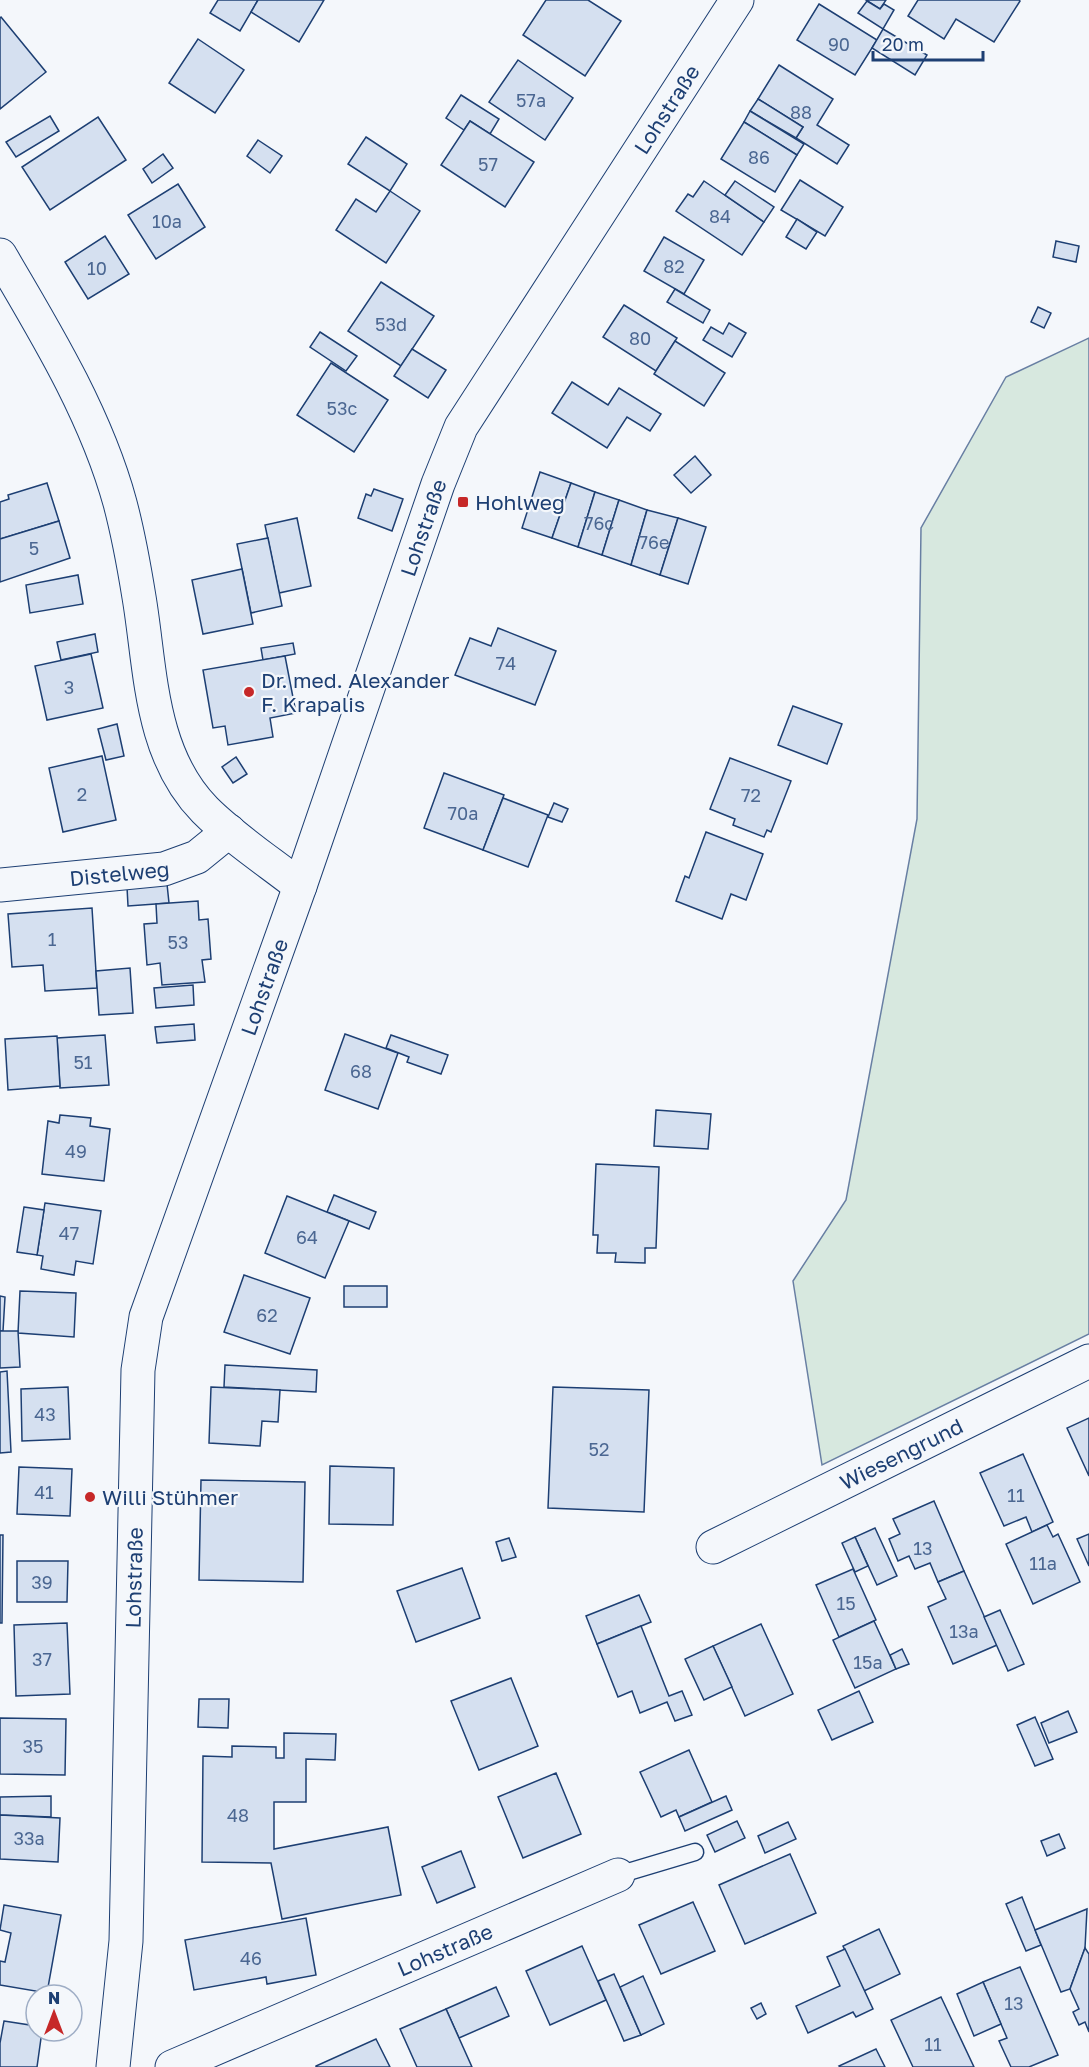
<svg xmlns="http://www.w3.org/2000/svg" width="1089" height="2067" viewBox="0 0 1089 2067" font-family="'Golos Text',sans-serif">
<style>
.green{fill:#d7e8df;stroke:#687fa3;stroke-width:1.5}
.building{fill:#d5e0f0;stroke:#1d3f73;stroke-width:1.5}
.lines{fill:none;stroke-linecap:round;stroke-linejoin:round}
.lane-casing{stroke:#1d3f73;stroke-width:19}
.street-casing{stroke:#1d3f73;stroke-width:35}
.secondary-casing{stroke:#1d3f73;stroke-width:35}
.lane{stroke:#f4f7fb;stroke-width:16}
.street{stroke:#f4f7fb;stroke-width:33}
.secondary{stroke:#f4f7fb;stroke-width:33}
.poi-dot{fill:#c62828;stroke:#f4f7fb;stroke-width:2}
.labels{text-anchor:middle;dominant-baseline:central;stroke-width:4.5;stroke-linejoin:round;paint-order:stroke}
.number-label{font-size:18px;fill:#4b6792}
.street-label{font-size:21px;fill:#1d3f73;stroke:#f4f7fb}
.poi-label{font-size:21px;fill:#1d3f73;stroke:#f4f7fb;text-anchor:start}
</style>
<rect width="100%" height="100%" fill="#f4f7fb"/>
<!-- green -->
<path class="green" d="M1089,338v996l-267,131 -29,-184 53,-81 71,-381 4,-291 85,-151z"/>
<!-- building -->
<g class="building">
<path d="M218,0h40l-18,31 -30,-18z"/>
<path d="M258,0h66l-25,42 -48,-30z"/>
<path d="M546,0h42l33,21 -36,55 -62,-41z"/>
<path d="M866,0h20l-6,9z"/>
<path d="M918,0h101l1,1 -26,41 -38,-23 -12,20 -36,-23z"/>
<path d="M867,1l13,8 4,-5 10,6 -11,19 -25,-16z"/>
<path d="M819,4l58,36 -22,35 -58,-35z"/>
<path d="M1,17l45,55 -46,37v-91z"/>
<path d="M883,29l44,26 -12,20 -43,-27z"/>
<path d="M198,39l46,31 -29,43 -46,-30z"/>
<path d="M518,60l55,38 -28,42 -56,-38z"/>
<path d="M779,65l54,34 -16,26 32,20 -12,19 -41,-26 7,-11 -45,-28z"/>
<path d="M461,95l38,24 -9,15 -20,-13 -6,9 -18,-12z"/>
<path d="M758,99l45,28 -7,11 -46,-27z"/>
<path d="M750,111l54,33 -7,11 -53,-33z"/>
<path d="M50,116l9,15 -43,26 -10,-15z"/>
<path d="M98,117l28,43 -76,50 -28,-43z"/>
<path d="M470,121l64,41 -29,45 -64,-42z"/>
<path d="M744,122l53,33 -22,37 -54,-33z"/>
<path d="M366,137l41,27 -17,27 -42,-27z"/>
<path d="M258,140l24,16 -12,17 -23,-17z"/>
<path d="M163,154l10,14 -21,15 -9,-14z"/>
<path d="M800,180l43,27 -18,29 -44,-26z"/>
<path d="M704,181l60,41 -22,33 -66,-44 12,-17 5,3z"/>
<path d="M735,181l39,26 -10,15 -39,-27z"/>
<path d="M178,184l27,43 -49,32 -28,-44z"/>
<path d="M390,191l30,20 -34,52 -50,-33 20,-31 20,13z"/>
<path d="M797,219l20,13 -11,17 -20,-12z"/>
<path d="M105,236l24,38 -41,25 -23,-37z"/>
<path d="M664,237l40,23 -20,34 -40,-23z"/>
<path d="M1056,241l23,5 -3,16 -23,-5z"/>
<path d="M381,282l53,34 -33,50 -53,-35z"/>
<path d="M675,289l35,21 -7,13 -36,-21z"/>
<path d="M624,305l53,33 -21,33 -53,-34z"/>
<path d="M1038,307l13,6 -7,15 -13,-6z"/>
<path d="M729,323l17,10 -14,24 -29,-17 8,-13 12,7z"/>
<path d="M320,332l37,24 -11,15 -36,-24z"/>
<path d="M675,341l50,32 -21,33 -50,-32z"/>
<path d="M412,349l34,21 -18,28 -34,-22z"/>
<path d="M331,363l57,37 -34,52 -57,-37z"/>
<path d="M572,382l36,23 11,-17 42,26 -11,17 -23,-14 -20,31 -55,-35z"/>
<path d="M695,456l16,19 -20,18 -17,-18z"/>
<path d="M540,472l31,11 -19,55 -30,-10z"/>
<path d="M47,483l12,38 -59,18v-37l9,-3 -1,-4z"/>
<path d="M571,483l24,9 -17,55 -26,-9z"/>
<path d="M374,489l29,10 -11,32 -34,-13 8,-24 5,2z"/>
<path d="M595,492l24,8 -17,55 -24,-8z"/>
<path d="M619,500l28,10 -16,55 -29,-10z"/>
<path d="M647,510l31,8 -18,57 -29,-10z"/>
<path d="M297,518l14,68 -32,7 -14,-68z"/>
<path d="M678,518l28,9 -18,57 -28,-9z"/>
<path d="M59,521l11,37 -70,24v-43z"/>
<path d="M268,538l14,68 -31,7 -14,-69z"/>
<path d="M242,569l11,55 -50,10 -11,-54z"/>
<path d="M78,575l5,29 -53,9 -4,-28z"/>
<path d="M498,628l58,23 -21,54 -80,-30 15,-37 21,8z"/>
<path d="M95,634l3,18 -37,8 -4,-18z"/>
<path d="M293,643l2,11 -32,6 -2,-12z"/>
<path d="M91,654l12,54 -56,12 -12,-54z"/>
<path d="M285,656l11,57 -26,5 3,19 -45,8 -3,-19 -12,2 -10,-58z"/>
<path d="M793,706l49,18 -15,40 -49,-19z"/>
<path d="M117,724l7,32 -18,4 -8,-31z"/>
<path d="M102,756l14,64 -53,12 -14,-64z"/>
<path d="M236,757l11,17 -14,9 -11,-16z"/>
<path d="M730,758l61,23 -20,51 -4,-2 -3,7 -31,-12 2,-6 -25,-10z"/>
<path d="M444,773l60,22 -21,55 -59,-22z"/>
<path d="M503,798l45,17 -20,52 -45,-17z"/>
<path d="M554,803l14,6 -6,13 -14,-5z"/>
<path d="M706,832l57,22 -17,46 -15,-6 -9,25 -46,-18 9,-25 4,2z"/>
<path d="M167,884l2,19 -41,3 -1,-19z"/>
<path d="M198,901l1,19 9,-1 3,40 -9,1 3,22 -43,3 -2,-22 -13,2 -3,-41 13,-1 -1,-19z"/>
<path d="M92,908l5,80 -52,3 -2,-26 -31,2 -4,-53z"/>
<path d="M130,968l3,45 -34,2 -3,-44z"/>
<path d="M193,985l1,20 -38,3 -2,-20z"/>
<path d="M194,1024l1,16 -38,3 -2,-16z"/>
<path d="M345,1034l53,19 -20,56 -53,-19z"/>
<path d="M105,1035l4,50 -49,3 -3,-50z"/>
<path d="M391,1035l57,20 -7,19 -34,-12 2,-5 -23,-9z"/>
<path d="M57,1036l3,50 -52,4 -3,-51z"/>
<path d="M656,1110l55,4 -3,35 -54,-3z"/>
<path d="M60,1115l31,3 -1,8 20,3 -6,52 -62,-7 6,-53 11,2z"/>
<path d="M596,1164l63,3 -3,81h-11v15l-30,-1 1,-9h-19l1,-18h-5z"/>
<path d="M334,1195l42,17 -7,17 -42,-17z"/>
<path d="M287,1196l62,25 -24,57 -60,-25z"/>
<path d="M45,1203l56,8 -8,53 -17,-3 -2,14 -33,-6 2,-13 -6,-1z"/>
<path d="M24,1207l20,3 -7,45 -20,-3z"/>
<path d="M244,1275l66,23 -20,56 -66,-22z"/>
<rect x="344" y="1286" width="43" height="21"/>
<path d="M20,1291l56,2 -2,44 -56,-4z"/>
<path d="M0,1296l5,1 -2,34h-3z"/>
<path d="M0,1331h18l2,36 -20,1z"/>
<path d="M225,1365l92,5 -1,22 -92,-5z"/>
<path d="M7,1371l4,81 -11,1v-81z"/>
<path d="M68,1387l2,52 -48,2 -1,-52z"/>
<path d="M211,1387l69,3 -2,32 -16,-1 -2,25 -51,-3z"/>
<path d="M553,1387l96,3 -5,122 -96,-4z"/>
<path d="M1089,1418v58l-22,-48z"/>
<path d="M1023,1454l30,68 -21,10 -6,-15 -22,9 -24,-53z"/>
<path d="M330,1466l64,2 -1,57 -64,-1z"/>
<path d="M19,1467l53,2 -2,47 -53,-2z"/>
<path d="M201,1480l104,2 -2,100 -104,-2z"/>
<path d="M934,1501l30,70 -26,11 -8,-19 -15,6 -6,-13 -11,5 -9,-22 11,-5 -7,-15z"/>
<path d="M1047,1525l6,12 5,-3 22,48 -47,22 -27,-60z"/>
<path d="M875,1528l22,48 -20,9 -22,-48z"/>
<path d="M1089,1534v32l-12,-27z"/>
<path d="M0,1535h3l-1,88h-2z"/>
<path d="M855,1537l13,29 -13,6 -13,-29z"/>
<path d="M509,1538l7,19 -14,4 -6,-19z"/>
<path d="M17,1561h51l-1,41h-50z"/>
<path d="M462,1568l18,50 -64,24 -19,-51z"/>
<path d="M853,1569l23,51 -37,17 -23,-52z"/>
<path d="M964,1571l33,74 -44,19 -25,-57 18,-8 -8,-17z"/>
<path d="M639,1595l12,27 -54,22 -11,-28z"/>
<path d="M1000,1610l24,54 -16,7 -24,-54z"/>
<path d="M874,1621l22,48 -41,19 -22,-48z"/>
<path d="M67,1623l3,71 -54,2 -2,-71z"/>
<path d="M761,1624l32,70 -48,22 -32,-70z"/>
<path d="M641,1626l28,70 13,-5 10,24 -17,6 -8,-19 -27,11 -8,-22 -14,6 -21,-53z"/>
<path d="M713,1646l19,41 -28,13 -19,-41z"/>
<path d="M902,1649l7,15 -13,5 -6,-14z"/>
<path d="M511,1678l27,68 -59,24 -28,-69z"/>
<path d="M859,1691l14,31 -41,18 -14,-30z"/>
<path d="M199,1699h30l-1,29 -30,-1z"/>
<path d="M1068,1711l9,21 -28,11 -8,-20z"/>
<path d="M1035,1717l18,42 -18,7 -18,-41z"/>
<path d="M0,1718l66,1 -1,56 -65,-1z"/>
<path d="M284,1733l52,1 -1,26 -29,-1v43h-32v47l114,-22 13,68 -119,24 -11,-56 -69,-1 1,-106 29,1v-11l44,1v11h8z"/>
<path d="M689,1750l23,52 -33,15 -3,-7 -15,7 -21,-45z"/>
<path d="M556,1773l25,61 -58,24 -25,-61z"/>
<path d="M51,1796v21l-51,-2v-18z"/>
<path d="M726,1796l6,14 -47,21 -6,-14z"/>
<path d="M0,1815l60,3 -2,44 -58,-3z"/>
<path d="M737,1821l8,17 -30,14 -8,-17z"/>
<path d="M788,1822l8,17 -31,14 -7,-17z"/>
<path d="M1059,1834l6,14 -18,8 -6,-15z"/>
<path d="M461,1851l14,36 -38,16 -15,-36z"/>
<path d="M790,1854l26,59 -71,31 -26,-59z"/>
<path d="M1022,1897l19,48 -15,6 -20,-47z"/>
<path d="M693,1902l22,49 -54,23 -22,-49z"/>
<path d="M4,1905l57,10 -14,78 -47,-8v-24l5,1 6,-29 -11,-3z"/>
<path d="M1087,1909l-2,39 -15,41 -9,3 -26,-62z"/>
<path d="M306,1918l10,57 -49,9 -1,-7 -72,13 -9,-50z"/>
<path d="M879,1929l21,45 -36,17 -21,-45z"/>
<path d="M582,1946l24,54 -56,25 -24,-54z"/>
<path d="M1085,1948l4,6v78l-4,-10 -6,3 -6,-13 6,-3 -9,-20z"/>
<path d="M845,1949l28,60 -17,8 -3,-5 -45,21 -12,-27 44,-20 -13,-29z"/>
<path d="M1020,1967l38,88 -29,12h-18l-12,-26 8,-3 -24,-56z"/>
<path d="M614,1974l27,61 -17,6 -26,-60z"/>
<path d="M643,1976l21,48 -23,11 -21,-48z"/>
<path d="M983,1982l18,42 -27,12 -17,-42z"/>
<path d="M496,1987l13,29 -50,22 -13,-29z"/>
<path d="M941,1997l33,70h-61l-22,-47z"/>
<path d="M761,2003l5,11 -9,5 -6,-11z"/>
<path d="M446,2009l26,58h-55l-17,-38z"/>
<path d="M4,2021l32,5v5h6l-5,36h-37v-24z"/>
<path d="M376,2039l14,28h-74v-1z"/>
<path d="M876,2049l9,18h-45l-1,-1z"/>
</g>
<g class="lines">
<!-- lane casing -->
<g class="lane-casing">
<path id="lane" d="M618,1875l77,-23"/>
</g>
<!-- street casing -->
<g class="street-casing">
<g id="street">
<path d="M0,255c46,78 96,160 120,248 8,30 14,63 19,94 12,71 10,156 66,213 28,28 63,51 95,76"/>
<path id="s1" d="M0,885l164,-16 33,-12 32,-26"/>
<path id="s2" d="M713,1547l376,-186"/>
<path id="s3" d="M172,2067l446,-192"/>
</g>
</g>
<!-- secondary casing -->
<g class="secondary-casing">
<g id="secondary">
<path id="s4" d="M113,2067l13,-126 12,-571 8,-53 154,-431 138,-402 23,-57 276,-427"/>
</g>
</g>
<!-- lane -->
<use href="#lane" class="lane"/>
<!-- street -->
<use href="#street" class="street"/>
<!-- secondary -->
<use href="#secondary" class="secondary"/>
</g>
<!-- markers -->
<g class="poi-dot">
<rect x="457" y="496" width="12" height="12" rx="3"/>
<circle cx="249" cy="692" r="6"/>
<circle cx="90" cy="1497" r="6"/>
</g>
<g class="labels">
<!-- number labels -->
<g class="number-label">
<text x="839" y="44">90</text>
<text x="531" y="100">57a</text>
<text x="801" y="112">88</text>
<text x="759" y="157">86</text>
<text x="488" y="164">57</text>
<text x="720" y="216">84</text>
<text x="167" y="221">10a</text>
<text x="674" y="266">82</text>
<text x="97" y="268">10</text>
<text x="391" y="324">53d</text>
<text x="640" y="338">80</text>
<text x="342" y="408">53c</text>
<text x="599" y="523">76c</text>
<text x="654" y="542">76e</text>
<text x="34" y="548">5</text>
<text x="506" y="663">74</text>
<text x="69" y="687">3</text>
<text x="82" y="794">2</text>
<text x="751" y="795">72</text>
<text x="463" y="813">70a</text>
<text x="52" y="939">1</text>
<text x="178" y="942">53</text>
<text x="83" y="1062">51</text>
<text x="361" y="1071">68</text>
<text x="76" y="1151">49</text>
<text x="69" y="1233">47</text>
<text x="307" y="1237">64</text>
<text x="267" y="1315">62</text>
<text x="45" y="1414">43</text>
<text x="599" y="1449">52</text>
<text x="44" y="1492">41</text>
<text x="1016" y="1495">11</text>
<text x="923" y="1548">13</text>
<text x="1043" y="1563">11a</text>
<text x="42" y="1582">39</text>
<text x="846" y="1603">15</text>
<text x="964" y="1631">13a</text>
<text x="42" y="1659">37</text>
<text x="868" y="1662">15a</text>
<text x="33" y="1746">35</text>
<text x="238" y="1815">48</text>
<text x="29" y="1838">33a</text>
<text x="251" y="1958">46</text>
<text x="1014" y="2003">13</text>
<text x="933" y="2044">11</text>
</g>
<!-- street labels -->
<g class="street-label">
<text stroke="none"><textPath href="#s4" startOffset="2074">Lohstraße</textPath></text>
<text stroke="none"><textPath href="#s4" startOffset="1588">Lohstraße</textPath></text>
<text stroke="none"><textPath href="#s1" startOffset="120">Distelweg</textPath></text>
<text stroke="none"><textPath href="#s4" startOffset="1102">Lohstraße</textPath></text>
<text stroke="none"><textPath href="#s2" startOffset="210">Wiesengrund</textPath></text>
<text stroke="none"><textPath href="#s4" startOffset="490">Lohstraße</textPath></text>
<text stroke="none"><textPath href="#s3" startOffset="297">Lohstraße</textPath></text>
</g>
<!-- poi labels -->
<g class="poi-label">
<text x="475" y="502">Hohlweg</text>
<text x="261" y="680">Dr. med. Alexander<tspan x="261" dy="24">F. Krapalis</tspan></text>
<text x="102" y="1497">Willi Stühmer</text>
</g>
</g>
<!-- north arrow -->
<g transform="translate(54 2013)"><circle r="28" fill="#f4f7fb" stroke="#9eadc5" stroke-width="1.5"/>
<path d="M0-4.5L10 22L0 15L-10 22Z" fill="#c62828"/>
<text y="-9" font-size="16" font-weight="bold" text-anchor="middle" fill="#1d3f73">N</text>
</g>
<!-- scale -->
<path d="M873 51v9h110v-9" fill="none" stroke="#1d3f73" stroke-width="3"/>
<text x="882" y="51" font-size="18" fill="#1d3f73" stroke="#f4f7fb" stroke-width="4.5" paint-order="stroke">20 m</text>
</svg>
